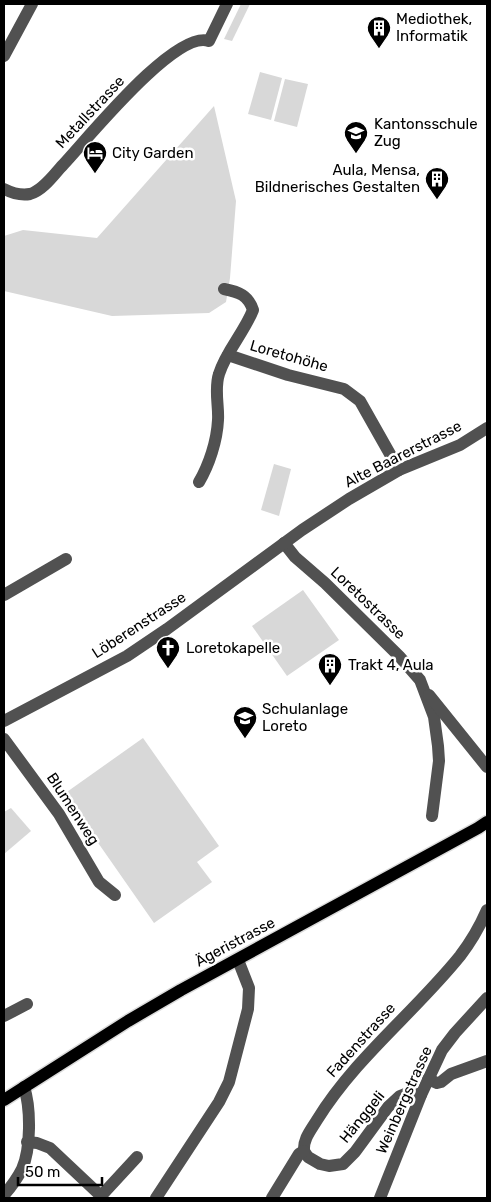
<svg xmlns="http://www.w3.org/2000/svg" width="491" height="1202" viewBox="0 0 491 1202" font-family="Rubik,sans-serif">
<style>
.green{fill:#d8d8d8}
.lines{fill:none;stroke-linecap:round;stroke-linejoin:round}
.major-casing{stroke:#dbdbdb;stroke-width:15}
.minor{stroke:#515151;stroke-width:12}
.major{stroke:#000;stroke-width:12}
.labels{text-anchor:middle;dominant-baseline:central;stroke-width:5;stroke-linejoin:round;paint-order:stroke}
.poi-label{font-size:15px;fill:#000;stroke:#fff;text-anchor:start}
.street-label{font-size:15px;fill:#000;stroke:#fff}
</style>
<rect width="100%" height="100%" fill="#fff"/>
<!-- green -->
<g class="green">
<path d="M241,4h9l-18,37 -8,-2z"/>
<path d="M260,72l22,6 -11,42 -23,-6z"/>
<path d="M285,79l23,5 -11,43 -23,-6z"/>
<path d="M214,106l22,95 -6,77 -4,24 -17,11 -97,3 -108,-25v-55l19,-6 74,8z"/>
<path d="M274,464l17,5 -12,47 -18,-6z"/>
<path d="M303,590l36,50 -52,36 -35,-50z"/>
<path d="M143,738l76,108 -22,16 15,20 -58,41 -90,-129z"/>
<path d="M11,808l20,23 -27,23v-42z"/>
</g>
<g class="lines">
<!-- major casing -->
<g class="major-casing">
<path id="major" d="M4,1100l124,-79 53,-31 297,-162 9,-6"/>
</g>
<!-- minor -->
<g class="minor">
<path d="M4,56l28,-52"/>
<path d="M4,189c8,4 16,7 26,5 12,-3 23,-18 31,-27 24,-25 114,-138 148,-126l18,-37"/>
<path d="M228,355l60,20 56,14 16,12 39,69"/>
<path d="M199,482c10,-17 18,-41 19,-62 1,-14 -4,-31 1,-46 7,-23 25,-41 34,-64 -5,-15 -14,-18 -29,-21"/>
<path d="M284,543l11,14 30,26 74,73 21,24 14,37 4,29 1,15 -7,55"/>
<path d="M4,595l62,-36"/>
<path d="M429,695l58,72"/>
<path d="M4,721l123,-65 40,-27 135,-99 47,-31 50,-29 61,-25 27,-17"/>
<path d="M4,739l55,75 40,68 16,13"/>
<path d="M4,1016l23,-12"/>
<path d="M428,1079l9,4 4,-1 10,-8 36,-13"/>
<path d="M27,1142l10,1 13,5 51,48 36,-39"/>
<path d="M304,1151c-1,-12 7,-21 13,-31 39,-63 97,-107 143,-164 10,-13 20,-30 27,-46"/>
<path d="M304,1151l4,6 12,7 9,2 14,-2 12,-12 33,-45 12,-11 10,-4 11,3"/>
<path d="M4,1195c7,-8 13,-16 18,-26 9,-20 9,-61 2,-82"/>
<path d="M156,1198l63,-96 10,-20 19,-73 1,-21 -11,-28"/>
<path d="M272,1198l27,-44 5,-3"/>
<path d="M380,1198l41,-103 21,-45 13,-17 32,-35"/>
</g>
<!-- major -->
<use href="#major" class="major"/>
</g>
<!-- icons -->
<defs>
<g id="building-pin" transform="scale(1.25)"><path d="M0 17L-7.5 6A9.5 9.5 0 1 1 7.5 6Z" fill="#000" stroke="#fff"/><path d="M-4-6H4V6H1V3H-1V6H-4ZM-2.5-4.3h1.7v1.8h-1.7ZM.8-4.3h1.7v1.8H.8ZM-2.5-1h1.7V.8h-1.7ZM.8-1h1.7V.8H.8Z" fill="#fff"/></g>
<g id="school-pin" transform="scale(1.25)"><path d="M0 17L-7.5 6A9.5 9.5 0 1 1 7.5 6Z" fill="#000" stroke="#fff"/><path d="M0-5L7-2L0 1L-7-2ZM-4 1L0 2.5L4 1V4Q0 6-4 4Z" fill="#fff"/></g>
<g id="hotel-pin" transform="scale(1.25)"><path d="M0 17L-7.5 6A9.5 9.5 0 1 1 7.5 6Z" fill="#000" stroke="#fff"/><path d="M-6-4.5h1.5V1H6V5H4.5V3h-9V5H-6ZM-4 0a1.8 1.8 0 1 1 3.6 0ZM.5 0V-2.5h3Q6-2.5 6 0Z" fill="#fff"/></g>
<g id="church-pin" transform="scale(1.25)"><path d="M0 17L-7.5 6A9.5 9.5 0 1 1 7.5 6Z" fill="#000" stroke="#fff"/><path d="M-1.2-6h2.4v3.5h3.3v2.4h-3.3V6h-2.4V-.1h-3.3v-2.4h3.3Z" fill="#fff"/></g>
</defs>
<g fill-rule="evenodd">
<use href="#building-pin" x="379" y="28"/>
<use href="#school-pin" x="356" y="133"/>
<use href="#hotel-pin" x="95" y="153"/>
<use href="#building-pin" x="437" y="179"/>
<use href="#church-pin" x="168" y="648"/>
<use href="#building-pin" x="330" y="665"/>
<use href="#school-pin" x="245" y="718"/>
</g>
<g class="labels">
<!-- poi labels -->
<g class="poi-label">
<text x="396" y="19">Mediothek,<tspan x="396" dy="17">Informatik</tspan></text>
<text x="374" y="124">Kantonsschule<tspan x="374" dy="17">Zug</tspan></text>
<text x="112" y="153">City Garden</text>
<text x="420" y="170" text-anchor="end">Aula, Mensa,<tspan x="420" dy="17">Bildnerisches Gestalten</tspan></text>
<text x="186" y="648">Loretokapelle</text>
<text x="348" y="665">Trakt 4, Aula</text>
<text x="262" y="709">Schulanlage<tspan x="262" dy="17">Loreto</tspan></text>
</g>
<!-- street labels -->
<g class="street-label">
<text transform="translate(90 112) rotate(-47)">Metallstrasse</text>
<text transform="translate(289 356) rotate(16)">Loretohöhe</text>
<text transform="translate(403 454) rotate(-27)">Alte Baarerstrasse</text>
<text transform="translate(368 603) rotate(44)">Loretostrasse</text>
<text transform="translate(139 625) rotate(-33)">Löberenstrasse</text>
<text transform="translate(73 809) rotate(57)">Blumenweg</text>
<text transform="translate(235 942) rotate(-28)">Ägeristrasse</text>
<text transform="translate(361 1040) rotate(-48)">Fadenstrasse</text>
<text transform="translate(404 1100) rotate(-66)">Weinbergstrasse</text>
<text transform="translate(362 1117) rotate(-51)">Hänggeli</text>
</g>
</g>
<!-- border -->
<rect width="491" height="1202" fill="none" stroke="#000000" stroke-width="10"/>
<!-- scale -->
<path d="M18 1177v8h84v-8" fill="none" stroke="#000000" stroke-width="2.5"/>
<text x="25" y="1177" font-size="15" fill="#000000" stroke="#ffffff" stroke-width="4" paint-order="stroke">50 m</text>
</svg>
